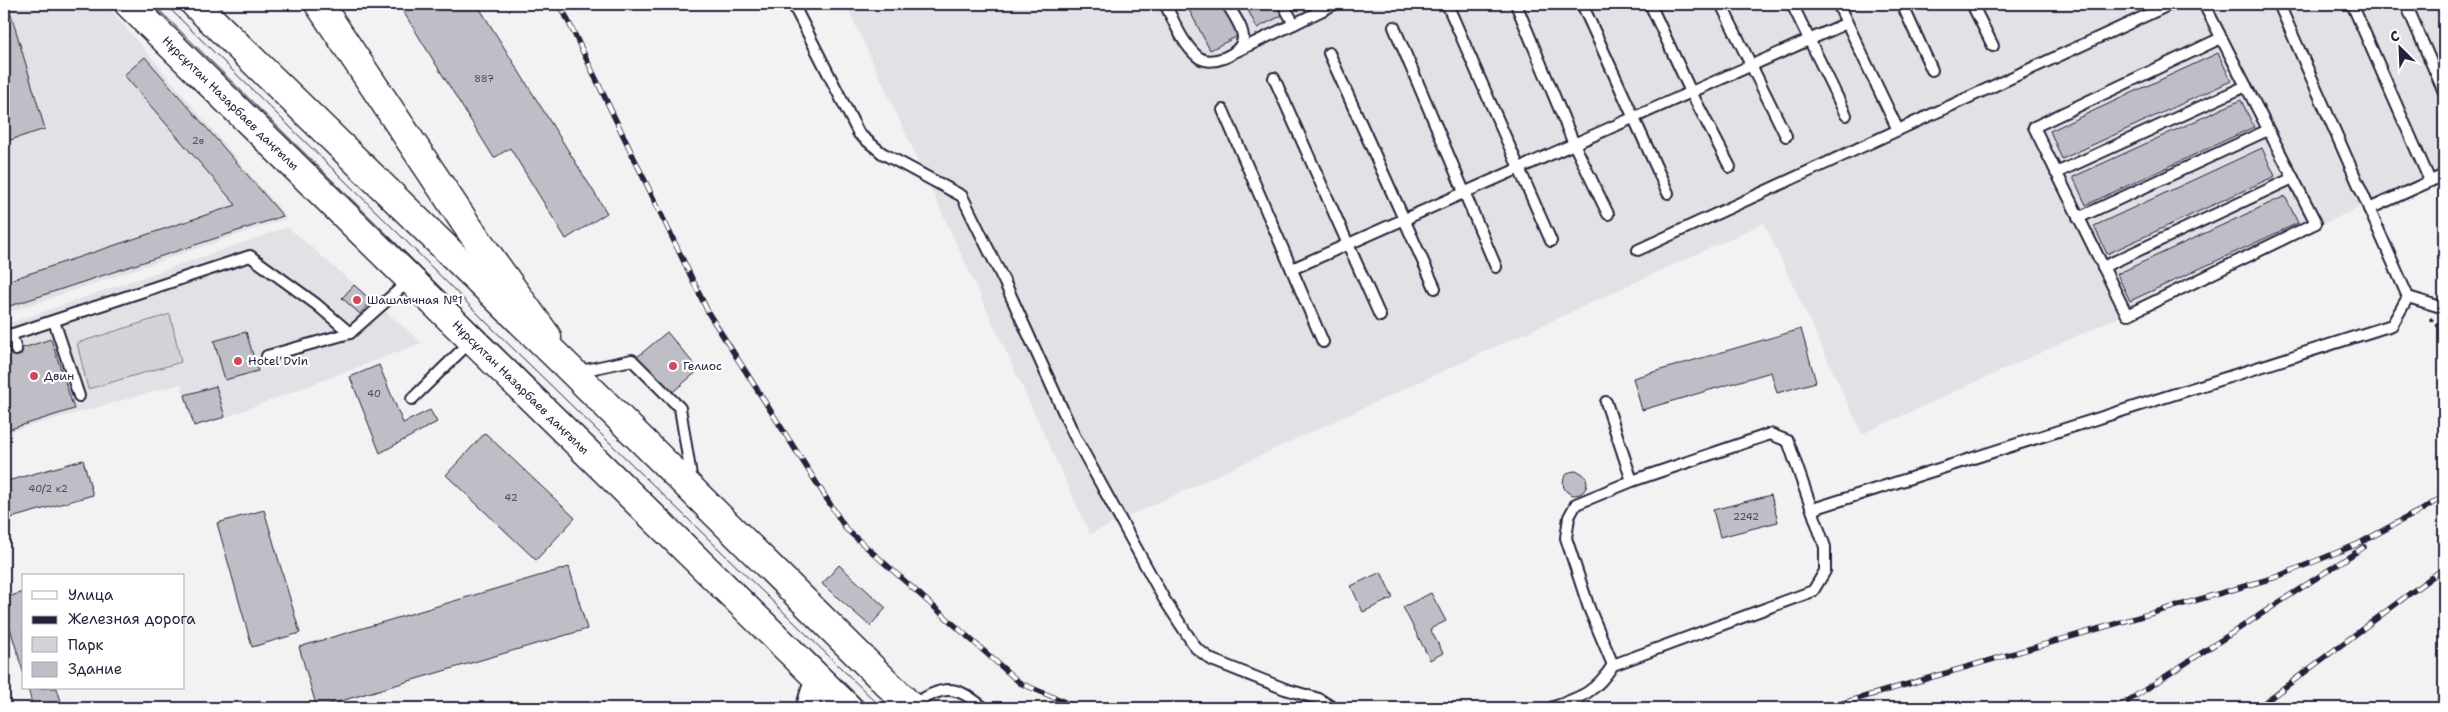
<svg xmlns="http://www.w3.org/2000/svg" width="2448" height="712" viewBox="0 0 2448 712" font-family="'Shantell Sans',sans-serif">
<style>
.built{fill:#e2e2e6}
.green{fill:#d3d3d8;stroke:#7a7a8a}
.building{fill:#bebec6;stroke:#22223b}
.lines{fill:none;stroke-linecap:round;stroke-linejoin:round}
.lane-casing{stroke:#22223b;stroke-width:14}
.street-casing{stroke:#22223b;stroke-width:25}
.secondary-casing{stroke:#22223b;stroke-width:31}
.primary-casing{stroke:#22223b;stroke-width:31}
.path{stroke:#22223b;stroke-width:3;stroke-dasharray:5 4;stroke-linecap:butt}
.lane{stroke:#fff;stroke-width:10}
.street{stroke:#fff;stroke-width:21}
.secondary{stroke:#fff;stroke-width:28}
.primary{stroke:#fff;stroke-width:28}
.tram{stroke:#22223b;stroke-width:1}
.rail-casing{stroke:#22223b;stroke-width:5.5}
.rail{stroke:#fff;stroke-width:4;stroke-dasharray:11;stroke-linecap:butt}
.poi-dot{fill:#d1495b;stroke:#fff;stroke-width:2}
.labels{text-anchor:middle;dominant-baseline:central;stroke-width:4.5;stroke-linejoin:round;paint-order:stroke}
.number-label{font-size:10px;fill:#49495e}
.street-label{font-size:12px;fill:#22223b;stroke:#fff}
.poi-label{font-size:12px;fill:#22223b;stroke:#fff;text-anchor:start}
</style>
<rect width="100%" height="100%" fill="#f2f2f3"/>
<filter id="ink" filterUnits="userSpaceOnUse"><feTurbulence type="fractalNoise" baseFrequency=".02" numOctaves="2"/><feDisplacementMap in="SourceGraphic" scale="10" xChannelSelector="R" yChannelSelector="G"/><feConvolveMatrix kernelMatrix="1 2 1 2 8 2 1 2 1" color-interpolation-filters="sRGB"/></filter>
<g filter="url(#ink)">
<!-- built -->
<g class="built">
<path d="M4,4h102l181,214 -283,96z"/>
<path d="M846,4h1598v165l-582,265 -98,-211 -674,311z"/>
<path d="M288,227l134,116 -196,74 -32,9 -13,-42 -177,49v-108z"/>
</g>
<!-- green -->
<path class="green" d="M170,314l11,48 -93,27 -11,-46z"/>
<!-- building -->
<g class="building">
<path d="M4,4h4l37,125 -41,13z"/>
<path d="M409,4h68l130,209 -41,26 -56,-91 -16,10 -93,-150z"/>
<path d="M1186,4h35l17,32 -28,14z"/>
<path d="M1245,4h35l5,10 -28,14z"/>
<path d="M2218,53l13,28 -169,78 -12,-28z"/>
<path d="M145,57l138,159 -279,92v-26l232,-77 -112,-130z"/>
<path d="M2241,100l13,27 -168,78 -13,-28z"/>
<path d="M2262,148l13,28 -168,78 -13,-28z"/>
<path d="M2285,196l13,27 -168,78 -13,-27z"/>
<path d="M354,285l18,16 -12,13 -18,-16z"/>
<path d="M1801,329l15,53 -39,11 -6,-21 -129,38 -9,-32z"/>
<path d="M246,332l12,39 -33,9 -11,-39z"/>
<path d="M667,332l32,38 -30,25 -32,-38z"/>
<path d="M51,339l23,70 -70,22v-77z"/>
<path d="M379,365l24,58 27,-13 7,12 -57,31 -30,-76z"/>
<path d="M216,386l9,31 -31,9 -9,-31z"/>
<path d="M485,433l90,85 -39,42 -90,-85z"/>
<path d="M83,460l10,35 -89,25v-38z"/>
<circle cx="1575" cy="483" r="12"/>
<path d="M1771,495l7,27 -58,15 -7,-27z"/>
<path d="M264,510l36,123 -48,14 -35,-124z"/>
<path d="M839,565l47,43 -16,18 -48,-42z"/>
<path d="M569,567l18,62 -270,79 -18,-61z"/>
<path d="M1381,572l12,26 -30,14 -12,-26z"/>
<path d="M24,592v83l-20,-67v-10z"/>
<path d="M1431,593l15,28 -16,8 13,24 -13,7 -27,-53z"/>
<path d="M28,688h29l6,20h-30z"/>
</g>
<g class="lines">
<!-- lane casing -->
<g class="lane-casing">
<g id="lane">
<path d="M793,4l66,130 23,19 80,43 43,87 69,152 90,164 32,49 16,12 73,29 34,10 14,9"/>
<path d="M1165,4c9,17 17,39 32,52 12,12 45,-1 46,-18 0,-11 -10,-24 -16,-34"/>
<path d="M1283,4l11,20 41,-20"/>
<path d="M1447,4l104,237"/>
<path d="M1516,4l58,140 34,70"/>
<path d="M1582,4l86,189"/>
<path d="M1650,4l41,88 39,75"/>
<path d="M1721,4l65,132"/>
<path d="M1792,4l54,111"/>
<path d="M1838,4l60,126"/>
<path d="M1902,4l30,66"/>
<path d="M1972,4l21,42"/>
<path d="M2204,4l112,219 -189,92 -93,-188 187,-89"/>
<path d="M2279,4l129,293 36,11"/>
<path d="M2352,4l78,177"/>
<path d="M2406,4l38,88"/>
<path d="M1394,27l102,240"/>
<path d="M1237,51l57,-27"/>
<path d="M1329,53l106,235"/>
<path d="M1274,78l106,238"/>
<path d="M1223,110l100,232"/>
<path d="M2056,173l190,-87"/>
<path d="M2369,209l75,-34"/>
<path d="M2078,218l190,-88"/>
<path d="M1638,250l533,-246"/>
<path d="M2103,267l190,-89"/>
<path d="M1292,269l555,-246"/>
<path d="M54,321l25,75"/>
<path d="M11,334l5,16"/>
<path d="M4,337l246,-81 66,48 34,29 60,-53"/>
<path d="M267,356l83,-23"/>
<path d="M576,372l56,-12 48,48 12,74"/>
<path d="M412,399l60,-59"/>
<path d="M1606,402l26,79"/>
<path d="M1770,434l18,7 37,106v24l-12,20 -200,74 -24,-57 -23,-70 3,-21 7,-13 56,-23z"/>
<path d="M1813,509l579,-184 16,-28"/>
<path d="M912,705c33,-19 41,-22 72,3"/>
<path d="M1551,708c30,-11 44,-15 62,-43"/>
</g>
</g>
<!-- street casing -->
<g class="street-casing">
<path id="street" d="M807,708l9,-30"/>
</g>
<!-- secondary casing -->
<g class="secondary-casing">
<path id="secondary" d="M319,4l149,223 79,110"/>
</g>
<!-- primary casing -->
<g class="primary-casing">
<g id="primary">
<path id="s1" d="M129,4l719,704"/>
<path d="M195,4l378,368 339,336"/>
</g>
</g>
<!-- path -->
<path class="path" d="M2430,318l14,14"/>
<!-- lane -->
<use href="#lane" class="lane"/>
<!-- street -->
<use href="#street" class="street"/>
<!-- secondary -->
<use href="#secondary" class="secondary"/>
<!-- primary -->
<use href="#primary" class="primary"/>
<!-- tram -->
<g class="tram">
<path d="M153,4l241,237 90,91 386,376"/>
<path d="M165,4l235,231 90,91 392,382"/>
</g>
<!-- rail casing -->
<g class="rail-casing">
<g id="rail">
<path d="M560,4l149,310 137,215 174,154 59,25"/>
<path d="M2412,516l32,-20"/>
<path d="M1826,708l450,-131 82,-33 59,-32"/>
<path d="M2117,708l247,-161"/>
<path d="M2257,708l187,-140"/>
</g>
</g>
<!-- rail -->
<use href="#rail" class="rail"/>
</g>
</g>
<!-- markers -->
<g class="poi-dot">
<circle cx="357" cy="300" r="5"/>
<circle cx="238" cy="361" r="5"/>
<circle cx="673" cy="366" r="5"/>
<circle cx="34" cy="376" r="5"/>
</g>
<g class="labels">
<!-- number labels -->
<g class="number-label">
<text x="484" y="78">887</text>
<text x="198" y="140">2в</text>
<text x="374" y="393">40</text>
<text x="48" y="488">40/2 к2</text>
<text x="511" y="497">42</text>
<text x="1746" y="516">2242</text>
</g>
<!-- street labels -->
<g class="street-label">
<text stroke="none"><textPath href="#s1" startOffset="142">Нұрсұлтан Назарбаев даңғылы</textPath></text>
<text stroke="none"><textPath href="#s1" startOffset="548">Нұрсұлтан Назарбаев даңғылы</textPath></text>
</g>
<!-- poi labels -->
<g class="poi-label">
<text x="367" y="300">Шашлычная №1</text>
<text x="248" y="361">Hotel Dvin</text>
<text x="683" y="366">Гелиос</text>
<text x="44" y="376">Двин</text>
</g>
</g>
<!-- margin -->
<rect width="2448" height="712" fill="none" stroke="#fff" stroke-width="20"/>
<rect x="10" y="10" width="2428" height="692" fill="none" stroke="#22223b" stroke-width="2" filter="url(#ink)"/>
<!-- legend -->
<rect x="22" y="574" width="162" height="115" fill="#ffffff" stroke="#a7a7b1"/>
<rect x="32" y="591" width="25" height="8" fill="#ffffff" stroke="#a7a7b1"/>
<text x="68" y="600" font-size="15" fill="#22223b">Улица</text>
<rect x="32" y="616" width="25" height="8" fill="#22223b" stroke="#a7a7b1"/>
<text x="68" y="624" font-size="15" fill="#22223b">Железная дорога</text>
<rect x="32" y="637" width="25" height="15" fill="#d3d3d8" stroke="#a7a7b1"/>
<text x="68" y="650" font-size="15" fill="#22223b">Парк</text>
<rect x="32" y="662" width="25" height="15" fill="#bebec6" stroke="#a7a7b1"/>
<text x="68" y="674" font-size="15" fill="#22223b">Здание</text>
<!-- north arrow -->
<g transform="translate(2400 48) rotate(336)" stroke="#ffffff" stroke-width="4" paint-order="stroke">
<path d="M0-4L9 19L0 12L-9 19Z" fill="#22223b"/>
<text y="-8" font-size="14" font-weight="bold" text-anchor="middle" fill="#22223b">С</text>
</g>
</svg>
